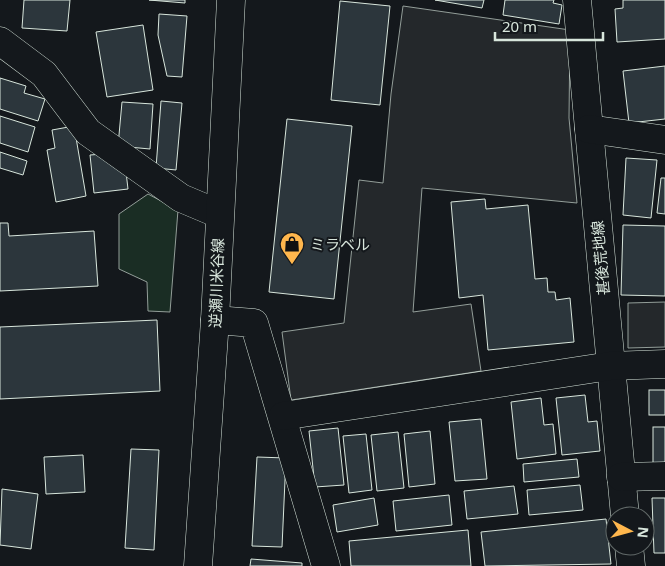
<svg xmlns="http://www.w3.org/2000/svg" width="665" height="566" viewBox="0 0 665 566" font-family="'Noto Sans','Noto Sans JP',sans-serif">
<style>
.green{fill:#1a2d24;stroke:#939e99}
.parking{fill:#24282b;stroke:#939e99}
.building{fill:#2c363c;stroke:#d8e6dc}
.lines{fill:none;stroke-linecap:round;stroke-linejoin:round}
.minor-casing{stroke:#d8e6dc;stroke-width:29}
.minor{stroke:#14181c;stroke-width:28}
.labels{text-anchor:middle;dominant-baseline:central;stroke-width:4;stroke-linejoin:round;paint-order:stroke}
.poi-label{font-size:15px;fill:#d8e6dc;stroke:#14181c;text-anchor:start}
.street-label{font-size:15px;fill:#d8e6dc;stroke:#14181c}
</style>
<rect width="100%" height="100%" fill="#14181c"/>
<!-- green -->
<path class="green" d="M148,194l30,16 -8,102 -22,-1 -1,-29 -28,-13v-55z"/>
<!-- parking -->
<g class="parking">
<path d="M403,6l167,24 -1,88 8,85 -155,-15 -9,124 58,-8 10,67 -190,29 -9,-68 62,-9 15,-143 24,3 8,-89z"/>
<path d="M665,302v45l-37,1v-45z"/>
</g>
<!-- building -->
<g class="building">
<path d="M24,0h46l-3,31 -45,-3z"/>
<path d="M149,0h36v3z"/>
<path d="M435,0h49l-2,8z"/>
<path d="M505,0h49l-1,3 9,2 -3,19 -56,-9z"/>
<path d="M623,0h42v39l-48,3 -2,-33 8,-1z"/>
<path d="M340,1l50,5 -10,99 -49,-5z"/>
<path d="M159,14l28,2 -5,61 -15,-1 -9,-41z"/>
<path d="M143,25l10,65 -46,7 -11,-65z"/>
<path d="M665,66v53l-36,4 -6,-52z"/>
<path d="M0,78l26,8 -2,7 21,6 -7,22 -38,-12z"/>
<path d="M161,101l21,2 -6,67 -20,-2z"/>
<path d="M122,102l31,2 -3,45 -32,-3z"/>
<path d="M0,116l35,11 -7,25 -28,-9z"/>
<path d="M287,119l65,7 -18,173 -65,-7z"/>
<path d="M74,126l12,70 -30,6 -9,-52 8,-2 -3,-18z"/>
<path d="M0,152l27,9 -4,14 -23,-7z"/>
<path d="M103,154l23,18 2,17 -34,4 -4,-38z"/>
<path d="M626,158l31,2 -6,58 -28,-3z"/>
<path d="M661,178h4v36l-8,-1z"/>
<path d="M485,199l1,10 42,-4 7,74 12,-1 1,14h7l1,8 14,-2 4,44 -86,8 -5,-55 -24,3 -8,-96z"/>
<path d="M0,223h8l1,13 85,-5 4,55 -98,5z"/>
<path d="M623,225l42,1v70l-44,-1z"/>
<path d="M157,320l3,71 -160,8v-72z"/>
<rect x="649" y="390" width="16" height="25"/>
<path d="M585,395l3,27 9,-1 3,30 -38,4 -6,-57z"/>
<path d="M541,398l3,27 9,-1 3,30 -39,5 -6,-57z"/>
<path d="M481,419l6,60 -32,2 -6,-59z"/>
<rect x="653" y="427" width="12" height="39"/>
<path d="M338,428l6,57 -29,2 -6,-56z"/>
<path d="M430,431l5,53 -26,3 -5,-53z"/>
<path d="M398,432l6,56 -27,3 -6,-56z"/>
<path d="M366,434l6,56 -23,3 -6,-57z"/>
<path d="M131,449l28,1 -5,100 -29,-2z"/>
<path d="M83,455l2,37 -39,2 -2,-37z"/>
<path d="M257,457l29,1 -4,89 -30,-1z"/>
<path d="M577,459l2,18 -55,5 -1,-18z"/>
<path d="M580,485l3,25 -54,5 -2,-25z"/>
<path d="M514,486l4,28 -51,5 -3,-28z"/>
<path d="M2,489l36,5 -7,55 -31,-4z"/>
<path d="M449,495l3,30 -56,6 -3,-30z"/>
<path d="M374,498l4,27 -41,7 -4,-27z"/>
<path d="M652,498h13v55h-11z"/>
<path d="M606,519l5,45 -126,2 -4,-34z"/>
<path d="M468,530l3,36h-120l-2,-25z"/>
<path d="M251,559l51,4v3h-52z"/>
</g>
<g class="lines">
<!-- minor casing -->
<g class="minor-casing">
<g id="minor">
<path d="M577,0l48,516"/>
<path d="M0,41l44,33 44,58 93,66 38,16"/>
<path d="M589,129l76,11"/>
<path d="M215,320l39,3 72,243"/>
<path d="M283,416l327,-50 55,-2"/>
<path d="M621,477l44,-1"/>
<path d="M629,546l2,20"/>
<path d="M198,566l17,-246 16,-320"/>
</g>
</g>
<!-- minor -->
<use href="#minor" class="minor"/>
</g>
<!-- icons -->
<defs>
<g id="shop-pin" transform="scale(1.25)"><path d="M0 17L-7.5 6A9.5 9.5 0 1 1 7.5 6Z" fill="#ffb74d" stroke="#14181c"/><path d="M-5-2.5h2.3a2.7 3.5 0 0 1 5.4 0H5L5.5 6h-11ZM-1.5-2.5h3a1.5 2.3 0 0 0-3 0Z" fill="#111"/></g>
</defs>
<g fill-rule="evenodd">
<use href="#shop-pin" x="292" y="244"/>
</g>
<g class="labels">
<!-- poi labels -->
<g class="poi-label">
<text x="310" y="244">ミラベル</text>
</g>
<!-- street labels -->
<g class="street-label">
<text transform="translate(600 258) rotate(-95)">甚後荒地線</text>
<text transform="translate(216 283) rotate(-88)">逆瀬川米谷線</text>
</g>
</g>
<!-- north arrow -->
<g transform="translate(630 531) rotate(96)"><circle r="24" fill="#14181c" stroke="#626a69"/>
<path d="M0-4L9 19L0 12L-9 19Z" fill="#ffb74d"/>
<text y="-8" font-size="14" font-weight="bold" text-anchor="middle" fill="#d8e6dc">N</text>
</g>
<!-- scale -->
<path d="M495 32v8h108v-8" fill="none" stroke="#d8e6dc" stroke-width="2.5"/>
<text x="502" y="32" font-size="15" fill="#d8e6dc" stroke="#14181c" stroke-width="4" paint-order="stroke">20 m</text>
</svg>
